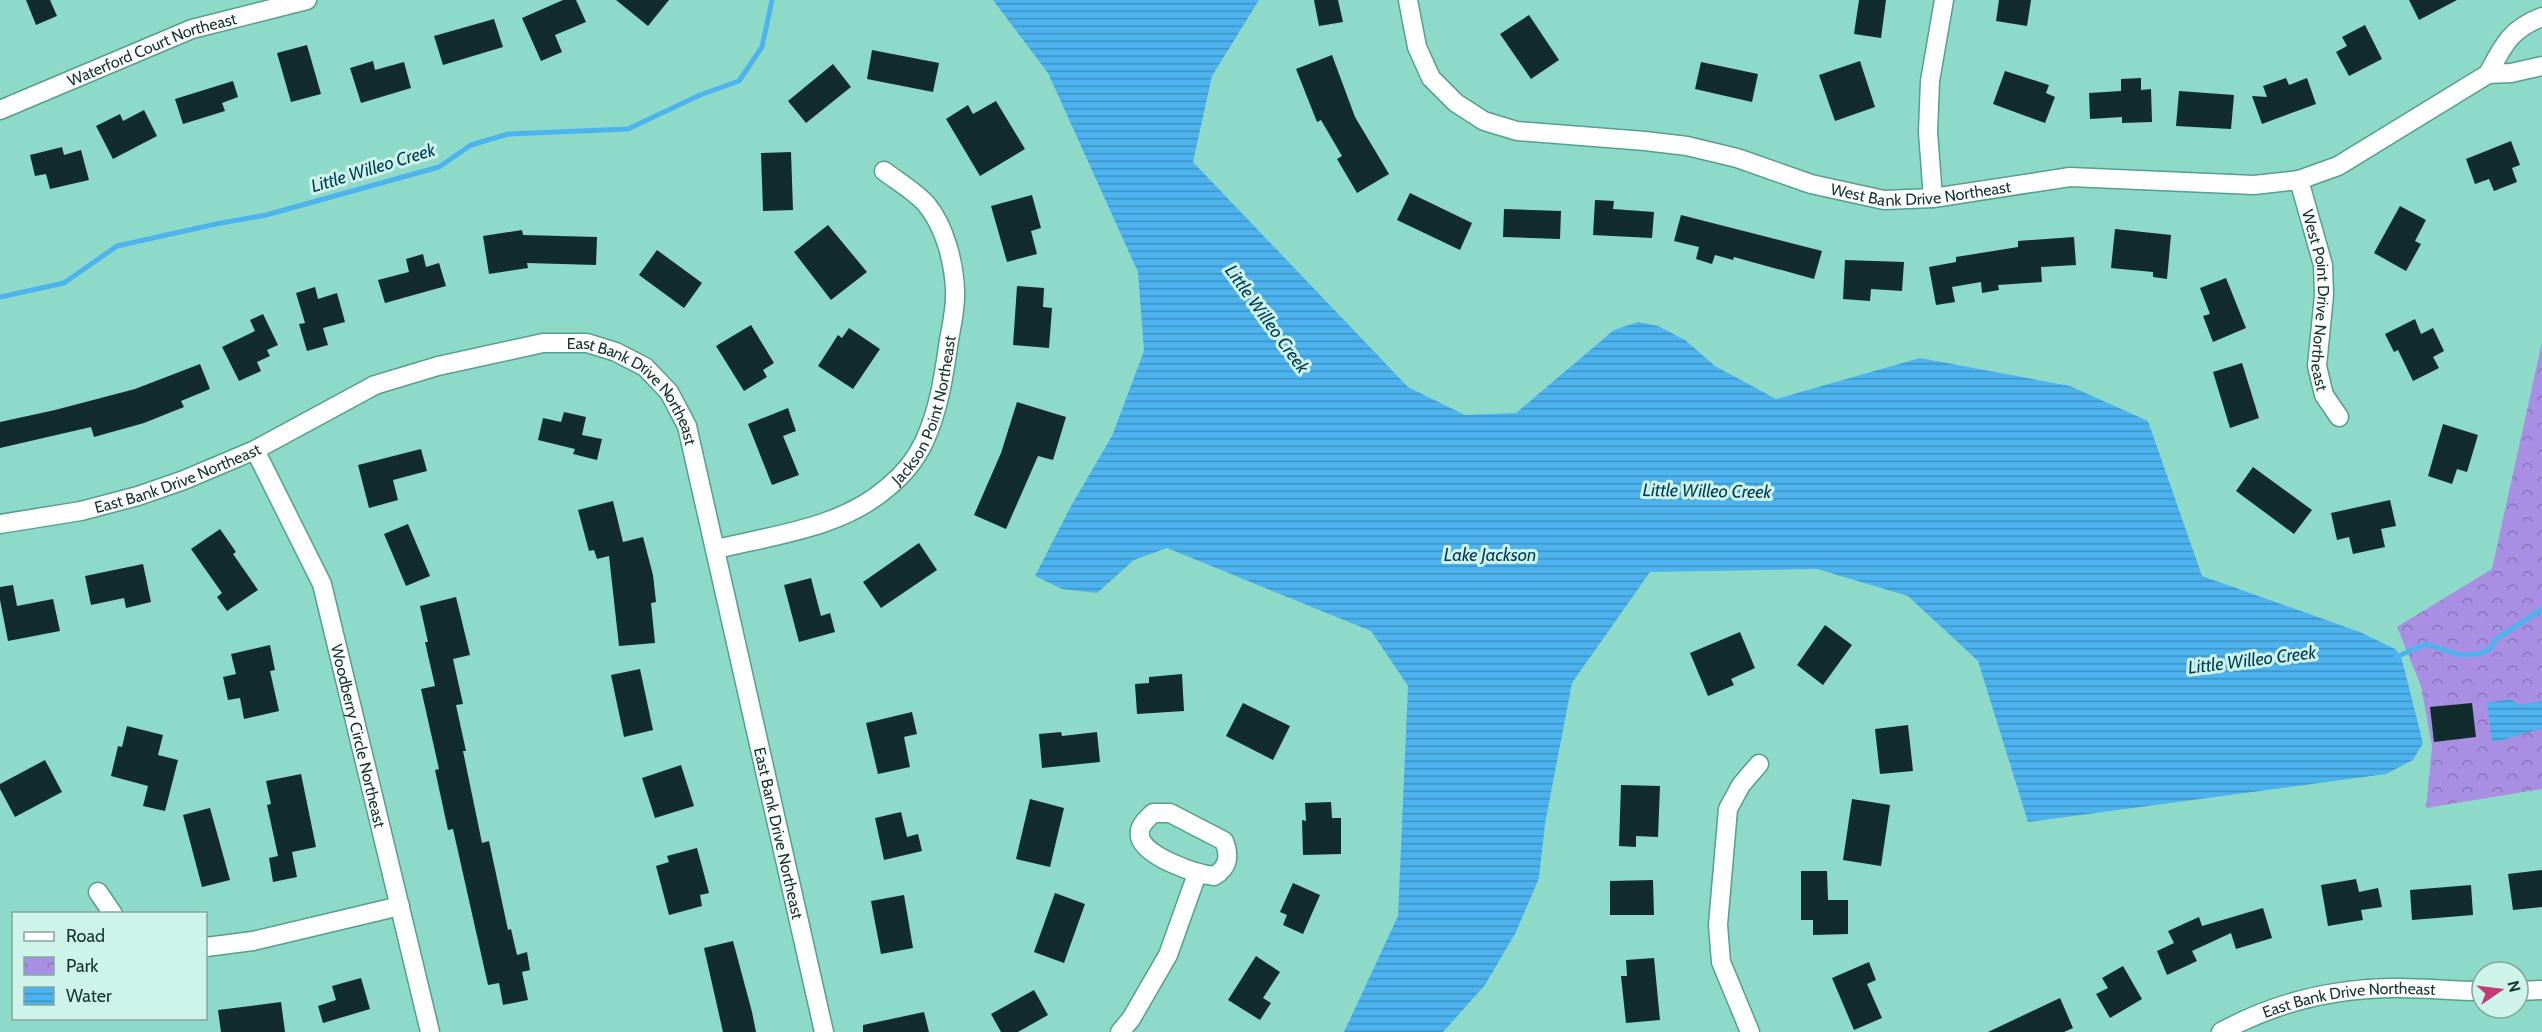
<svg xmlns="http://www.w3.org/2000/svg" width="2542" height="1032" viewBox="0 0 2542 1032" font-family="Cabin,sans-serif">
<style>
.park{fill:url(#park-crowns)}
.water{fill:url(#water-rules)}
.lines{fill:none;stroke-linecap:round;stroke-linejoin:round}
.stream{stroke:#4cb3ef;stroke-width:5}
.building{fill:#122c2d}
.minor-casing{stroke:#549f8f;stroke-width:21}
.minor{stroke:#fff;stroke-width:18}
.labels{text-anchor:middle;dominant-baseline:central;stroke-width:6;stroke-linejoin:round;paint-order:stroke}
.street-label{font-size:16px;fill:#15352e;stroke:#cef3e9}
.water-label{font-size:18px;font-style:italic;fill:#003c5a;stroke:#cef3e9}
</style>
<defs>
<pattern id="park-crowns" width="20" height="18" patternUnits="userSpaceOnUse" patternTransform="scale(1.5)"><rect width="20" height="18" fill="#a98fe3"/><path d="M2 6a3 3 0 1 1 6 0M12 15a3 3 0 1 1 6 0" fill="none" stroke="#8876b8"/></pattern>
<pattern id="water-rules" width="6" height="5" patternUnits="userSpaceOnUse" patternTransform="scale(1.5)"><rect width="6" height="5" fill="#4cb3ef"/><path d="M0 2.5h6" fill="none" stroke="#3e92c2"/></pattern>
</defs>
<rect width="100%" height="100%" fill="#8edac8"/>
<!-- park -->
<path class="park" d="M2542,342v447l-116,19 6,-62 -11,-60 -24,-59 95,-58z"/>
<!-- water -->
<g class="water">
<path d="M993,0h266l-47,76 -19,86 215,225 57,28 51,-2 98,-83 24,-8 20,4 27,14 30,26 61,33 144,-41 150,28 78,35 54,155 158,56 35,17 6,7 22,87 -10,17 -27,14 -358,48 -50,-161 -70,-65 -91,-27 -167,3 -78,111 -27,141 -6,54 -23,54 -31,53 -42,47h-99l54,-116 10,-230 -37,-55 -204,-83 -33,12 -37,33 -35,-4 -27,-13 36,-70 41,-70 32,-85 -6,-79 -90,-199z"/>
<path d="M2510,699l9,6 23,-4v28c-18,3 -31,10 -50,13l-5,-39z"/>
</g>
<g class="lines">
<!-- stream -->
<g class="stream">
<path d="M0,297l64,-14 53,-37 99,-22 50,-9 173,-48 32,-22 37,-11 120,-5 72,-34 39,-14 23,-34 10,-47"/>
<path d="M2396,657l30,-13 33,11 19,-1 12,-5 5,-9 47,-31"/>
</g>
</g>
<!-- building -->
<g class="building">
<path d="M26,0h24l7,16 -21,9z"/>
<path d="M563,0h13l10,22 -31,13 7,17 -21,9 -19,-43z"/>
<path d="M616,0h53l-21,26z"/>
<path d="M1314,0h24l5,22 -24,4z"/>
<path d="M1859,0h27l-5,38 -27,-4z"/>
<path d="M1999,0h32l-4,26 -31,-5z"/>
<path d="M2409,0h48l-38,20z"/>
<path d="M1529,15l30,45 -28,19 -31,-45z"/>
<path d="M494,19l9,28 -60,18 -9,-29z"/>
<path d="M2365,25l17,34 -33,17 -13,-24 11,-6 -5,-9z"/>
<path d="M307,45l14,49 -30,8 -14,-49z"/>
<path d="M872,50l67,13 -6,29 -66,-13z"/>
<path d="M1332,55l23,62 34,57 -32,19 -20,-34 5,-3 -21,-36 -4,2 -21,-53z"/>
<path d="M373,61l2,9 29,-8 7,26 -50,15 -11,-35z"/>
<path d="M1860,61l15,46 -40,14 -16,-46z"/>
<path d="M1701,62l57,12 -6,28 -57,-13z"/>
<path d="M833,64l18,23 -45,36 -18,-22z"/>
<path d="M2005,71l44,14 -3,8 9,4 -10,26 -52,-19z"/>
<path d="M2141,78v12l10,-1 1,33 -30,1v-6l-32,2 -1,-26 32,-2v-12z"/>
<path d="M2286,78l3,7 18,-7 9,26 -54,20 -10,-28 15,1 -4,-11z"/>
<path d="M233,81l5,16 -16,6 3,8 -42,13 -8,-25z"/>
<path d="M2179,91l55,4 -3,34 -55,-3z"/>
<path d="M996,101l29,48 -45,27 -34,-57 22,-14 5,9z"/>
<path d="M144,110l13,26 -44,23 -17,-33 24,-12 3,7z"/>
<path d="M2511,141l9,24 -8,3 5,14 -23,9 -5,-12 -14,5 -9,-25z"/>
<path d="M62,147l2,8 17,-5 8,30 -39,9 -4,-15 -11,2 -5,-21z"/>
<path d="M791,152l2,58 -30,1 -2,-58z"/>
<path d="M1410,193l62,30 -12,27 -63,-30z"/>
<path d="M1032,195l9,33 -10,3 6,23 -30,8 -16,-56z"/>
<path d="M1595,200l19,1 -1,8 41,3 -2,26 -59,-3z"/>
<path d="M2400,206l26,14 -11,21 6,3 -15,27 -32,-18z"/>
<path d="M1504,209l57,2 -1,28 -57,-2z"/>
<path d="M1681,215l141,36 -8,28 -80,-22 -1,3 -18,-5 -3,9 -16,-5 3,-12 -25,-6z"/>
<path d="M828,225l39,47 -36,28 -37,-48z"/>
<path d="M2115,229l56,6 -4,44 -14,-2v-5l-42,-4z"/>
<path d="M522,230l1,5 74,2 -1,28 -69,-2 1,5 -39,6 -6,-38z"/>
<path d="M2074,237l2,28 -35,2 1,15 -44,3 1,5 -17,3 -1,-11 -29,5 3,15 -19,3 -7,-38 27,-5v-5l62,-10v-6z"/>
<path d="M657,250l45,33 -18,25 -45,-33z"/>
<path d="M423,254l3,13 13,-4 7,23 -61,17 -7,-23 31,-8 -3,-13z"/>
<path d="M1845,260l59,2 -2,29 -31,-2 -1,12 -27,-2z"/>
<path d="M2226,278l20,50 -33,14 -10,-26 7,-2 -10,-26z"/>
<path d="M1017,286l27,2 -1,19 9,1 -3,40 -36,-3z"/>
<path d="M315,287l3,12 19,-6 8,29 -22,6 5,17 -21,6 -8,-27 6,-1 -9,-30z"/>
<path d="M263,314l15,31 -11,5 3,6 -13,6 4,9 -22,10 -17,-34 33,-16 -5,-11z"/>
<path d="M2415,319l6,15 12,-6 11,23 -11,6 6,11 -26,13 -15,-31 -4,2 -9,-18z"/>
<path d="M751,325l23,38 -11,7 4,7 -23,14 -28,-45z"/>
<path d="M849,328l31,21 -27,40 -35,-23 20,-31 4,3z"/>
<path d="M2242,363l17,55 -29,10 -17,-56z"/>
<path d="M200,364l10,25 -29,12 3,6 -40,16 -50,14 -3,-10 -91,21v-26l55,-12 80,-21z"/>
<path d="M1017,402l49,15 -13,43 -15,-4 -32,73 -32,-14 27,-62z"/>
<path d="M788,408l8,23 -13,5 16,39 -27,10 -24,-61z"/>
<path d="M564,412l22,5 -4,18 20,4 -5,21 -24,-6 2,-5 -37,-9 5,-22 18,4z"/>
<path d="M2443,424l35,11 -11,37 -10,-3 -5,15 -24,-8z"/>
<path d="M421,449l6,22 -34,9 5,20 -29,8 -11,-43z"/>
<path d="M2253,467l59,43 -18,24 -58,-43z"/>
<path d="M2390,500l6,26 -15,3 4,18 -32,7 -4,-17 -12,3 -6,-27z"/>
<path d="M613,501l10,41 20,-5 10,38 3,27 -5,1 4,40 -36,3 -10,-90 -12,3 -3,-9 -5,1 -11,-41z"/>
<path d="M408,524l22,52 -24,10 -22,-52z"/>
<path d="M220,529l16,23 -3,2 25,36 -31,21 -10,-14 5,-4 -31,-44z"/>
<path d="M919,543l18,27 -56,38 -18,-26z"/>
<path d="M143,564l8,38 -25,6 -2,-10 -33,7 -6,-29z"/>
<path d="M811,578l10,38 9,-3 5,19 -36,10 -15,-57z"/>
<path d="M13,585l4,21 36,-7 7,32 -52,10 -8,-41v-13z"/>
<path d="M456,597l14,58 -17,4 10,45 -7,1 10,46h-3l19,92 7,-2 19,89 3,-1 6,26 10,-3 3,18 -8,2 6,28 -25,5 -4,-22 -11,2 -35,-156 -5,1 -13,-60 4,-1 -18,-80 14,-3 -10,-44h3l-8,-36z"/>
<path d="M1825,625l27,20 -29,40 -26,-20z"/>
<path d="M1740,632l15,36 -24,11 3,6 -26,11 -18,-43z"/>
<path d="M270,645l5,25 -5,1 9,40 -35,8 -4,-21 -12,2 -5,-23 13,-3 -5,-20z"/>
<path d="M640,669l13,61 -29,7 -13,-62z"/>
<path d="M1182,674l2,37 -47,3 -2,-30 14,-1v-6z"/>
<path d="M1243,703l47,23 -17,34 -47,-24z"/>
<path d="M2472,703l4,34 -42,5 -4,-35z"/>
<path d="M912,712l5,22 -13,3 6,30 -32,7 -12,-51z"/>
<path d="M1908,725l5,46 -33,3 -5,-45z"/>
<path d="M127,726l36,9 -5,20 20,5 -13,51 -22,-5 5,-20 -37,-10 7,-30 4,1z"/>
<path d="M1061,732l1,4 35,-4 3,30 -58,6 -3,-34z"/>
<path d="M45,760l17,32 -47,25 -15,-28v-5z"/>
<path d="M681,765l13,41 -39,12 -13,-40z"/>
<path d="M301,774l15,73 -24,5 5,25 -24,5 -4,-24 9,-2 -11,-51 4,-1 -5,-23z"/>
<path d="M1621,785l39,1 -2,51 -22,-1v11l-17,-1z"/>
<path d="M1030,799l34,9 -14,59 -34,-8z"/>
<path d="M1852,799l38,6 -9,61 -38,-6z"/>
<path d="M1331,802l1,16h9v36l-38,1 -1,-35 4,1 -1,-18z"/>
<path d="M210,808l20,72 -28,7 -19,-72z"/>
<path d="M901,812l6,25 11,-3 4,17 -38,9 -9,-42z"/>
<path d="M697,848l12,45 -9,2 2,11 -33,9 -13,-49 13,-4 -2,-6z"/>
<path d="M2542,870v37l-29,3 -5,-36z"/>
<path d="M1801,871h26l1,29h20v34l-35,1v-15h-12z"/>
<path d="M2356,879l3,13 19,-4 4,19 -21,3 2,10 -35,6 -7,-41z"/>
<path d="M1653,880l1,35h-44v-34z"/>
<path d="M1293,883l27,12 -17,39 -20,-9 4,-10 -7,-3z"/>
<path d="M2471,885l2,30 -61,5 -2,-30z"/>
<path d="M1055,893l30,11 -21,59 -30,-11z"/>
<path d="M904,895l9,53 -32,6 -10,-53z"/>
<path d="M2263,908l9,30 -36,11 -5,-16 -39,18 5,10 -30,14 -10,-24 17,-8 -6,-12 31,-14 3,9z"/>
<path d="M733,941l19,71 4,20h-33l-19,-84z"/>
<path d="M1256,956l24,16 -17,26 8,5 -11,17 -32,-20z"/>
<path d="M1654,958l6,62 -34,3 -5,-47h6l-1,-16z"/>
<path d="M1869,962l7,18 -9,4 15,34 -28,12 -22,-52z"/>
<path d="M2123,966l19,33 -32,19 -14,-24 12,-6 -6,-10z"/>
<path d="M361,978l9,31 -47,14 -5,-17 18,-6 -4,-14z"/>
<path d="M1034,990l14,25 -30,17h-17l-10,-18z"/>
<path d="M2060,998l13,30 -9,4h-76z"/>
<path d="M281,1002l4,30h-64l-3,-22z"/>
<path d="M924,1012l5,20h-66v-7z"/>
</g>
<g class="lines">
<!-- minor casing -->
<g class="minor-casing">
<g id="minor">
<path id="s1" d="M1408,0l9,47 14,31 25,25 28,18 33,10 128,10 42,5 50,12 74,26 73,16 49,-2 137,-21 184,8 45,-5 39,-14 150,-92 23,-1 31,-7"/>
<path d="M2488,74c15,-28 22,-45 54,-57"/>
<path id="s2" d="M0,110l192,-81 115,-29"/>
<path id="s3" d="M2299,180l24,85 1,30 -7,71 7,29 15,22"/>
<path d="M1933,198l-5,-66 2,-51 14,-81"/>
<path id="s4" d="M255,450l67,134 108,448"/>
<path id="s5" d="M0,524l81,-13 57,-15 46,-16 71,-30 120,-65 63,-19 105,-23h44l29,9 29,15 24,25 18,34 137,606"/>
<path id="s6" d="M717,549c57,-14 124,-21 170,-61 15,-12 29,-29 37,-46 15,-32 20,-67 25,-102 3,-16 7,-33 6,-50 -1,-27 -10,-63 -28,-85 -11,-13 -30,-24 -43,-34"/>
<path d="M1153,813h17l54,28c6,15 5,26 -10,35 -18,-2 -69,-19 -74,-39 -2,-11 6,-17 13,-24z"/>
<path d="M98,892l15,22"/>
<path d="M206,947l47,-6 147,-35"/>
<path d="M2518,991l24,-1"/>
<path d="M1120,1032l11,-13 37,-64 29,-81"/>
<path d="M1750,1032l-29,-70 -3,-37 10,-116 13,-24 18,-21"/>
<path id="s7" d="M2221,1032c51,-28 110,-43 169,-44 30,-1 61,3 92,3"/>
</g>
</g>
<!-- minor -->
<use href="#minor" class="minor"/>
</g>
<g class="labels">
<!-- street labels -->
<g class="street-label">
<text stroke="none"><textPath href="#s2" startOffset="164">Waterford Court Northeast</textPath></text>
<text stroke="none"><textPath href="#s1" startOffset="597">West Bank Drive Northeast</textPath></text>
<text stroke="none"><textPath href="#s3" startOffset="123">West Point Drive Northeast</textPath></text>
<text stroke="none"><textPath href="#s5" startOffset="688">East Bank Drive Northeast</textPath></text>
<text stroke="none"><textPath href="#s6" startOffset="272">Jackson Point Northeast</textPath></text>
<text stroke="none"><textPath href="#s5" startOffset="184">East Bank Drive Northeast</textPath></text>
<text stroke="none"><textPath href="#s4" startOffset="306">Woodberry Circle Northeast</textPath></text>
<text stroke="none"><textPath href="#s5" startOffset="1174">East Bank Drive Northeast</textPath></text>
<text stroke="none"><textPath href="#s7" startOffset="134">East Bank Drive Northeast</textPath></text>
</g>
<!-- water labels -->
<g class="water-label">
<text transform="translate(373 168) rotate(-17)">Little Willeo Creek</text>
<text transform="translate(1267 319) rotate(54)">Little Willeo Creek</text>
<text transform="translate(1707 491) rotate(1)">Little Willeo Creek</text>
<text x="1490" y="555">Lake Jackson</text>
<text transform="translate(2252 660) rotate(-7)">Little Willeo Creek</text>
</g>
</g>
<!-- legend -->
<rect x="12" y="912" width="195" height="108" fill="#cef3e9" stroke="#84a79e" stroke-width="1.5"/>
<rect x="24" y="932" width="30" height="9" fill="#ffffff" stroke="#84a79e" stroke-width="1.5"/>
<text x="66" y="942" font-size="18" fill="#15352e">Road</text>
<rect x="24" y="957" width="30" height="18" fill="url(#park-crowns)" stroke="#84a79e" stroke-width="1.5"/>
<text x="66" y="972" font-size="18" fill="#15352e">Park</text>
<rect x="24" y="987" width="30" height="18" fill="url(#water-rules)" stroke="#84a79e" stroke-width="1.5"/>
<text x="66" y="1002" font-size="18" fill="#15352e">Water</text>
<!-- north arrow -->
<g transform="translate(2500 990) rotate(76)"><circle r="28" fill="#cef3e9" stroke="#84a79e" stroke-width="1.5"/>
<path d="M0-4.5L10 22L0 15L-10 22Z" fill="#c33a76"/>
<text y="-9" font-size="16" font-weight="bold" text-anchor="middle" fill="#15352e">N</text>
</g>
</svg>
